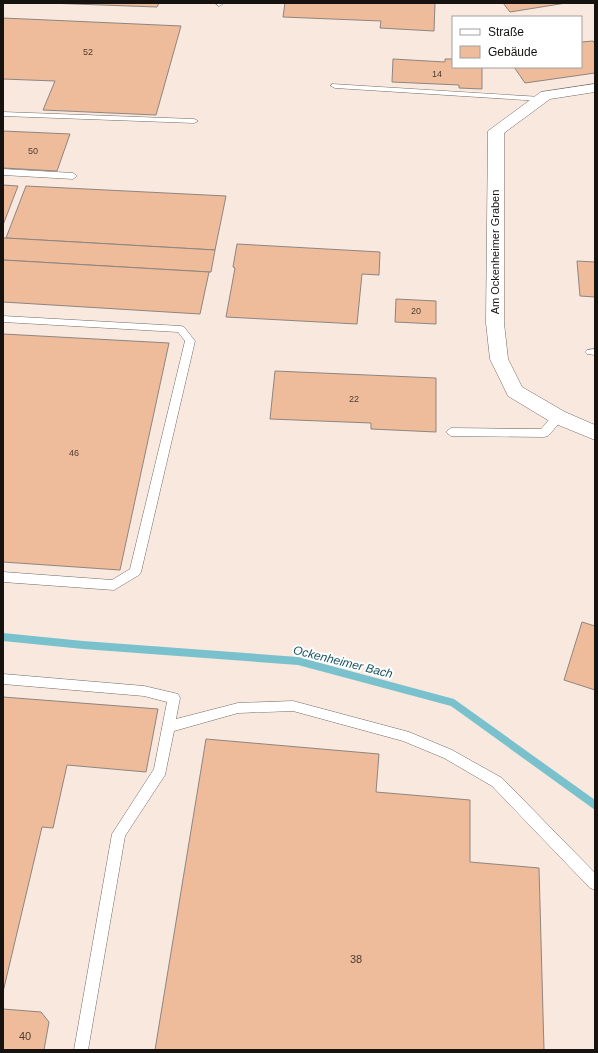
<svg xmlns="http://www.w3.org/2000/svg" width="598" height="1053" viewBox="0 0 598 1053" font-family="Helvetica,sans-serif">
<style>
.built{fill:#f8e8de;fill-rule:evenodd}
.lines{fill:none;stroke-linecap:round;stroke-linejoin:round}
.stream{fill:#79c1cd;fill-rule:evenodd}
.building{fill:#efbc9b;stroke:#8e8580}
.lane-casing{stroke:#736b66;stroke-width:1}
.street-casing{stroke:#736b66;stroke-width:1}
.lane{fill:#fff;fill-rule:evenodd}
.street{fill:#fff;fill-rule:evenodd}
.labels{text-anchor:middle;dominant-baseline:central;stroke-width:4;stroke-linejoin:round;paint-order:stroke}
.number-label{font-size:9px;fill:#4c3c33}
.street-label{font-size:11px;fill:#151210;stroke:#fff}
.near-number-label{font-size:11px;fill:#4c3c33}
.water-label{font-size:12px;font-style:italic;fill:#16545d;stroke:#fff}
</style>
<rect width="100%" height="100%" fill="#fef5ef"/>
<!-- built -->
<path class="built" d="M3,3h592v1047h-592zM453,17h128v50h-128z"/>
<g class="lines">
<!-- stream -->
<path class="stream" d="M3,633l80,8 215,16 156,42 141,101v10l-144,-104 -153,-41 -215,-16 -80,-8z"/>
</g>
<!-- building -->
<g class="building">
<path d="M47,3h112l-2,4z"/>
<path d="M285,3h150l-1,28 -54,-3 1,-7 -98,-4z"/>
<path d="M503,3h63l-56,9z"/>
<path d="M3,18l178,8 -25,89 -113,-5 12,-29 -52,-2z"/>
<path d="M593,41l2,3v29l-70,10 -11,-16h67v-25z"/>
<path d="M393,59l52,3v-3h8v8h29v22l-23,-1v-3l-67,-3z"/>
<path d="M3,131l67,3 -13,37 -54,-3z"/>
<path d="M3,185l15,1 -15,39z"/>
<path d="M26,186l200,10 -11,54 -209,-12z"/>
<path d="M3,238h3l209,12 -4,22h-2l-206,-12z"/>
<path d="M237,244l143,8 -1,23 -17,-1 -5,50 -131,-7 9,-49 -2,-1z"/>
<path d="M3,260l206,12 -9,42 -197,-12z"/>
<path d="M577,261l18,1v35l-15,-1z"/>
<path d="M396,299l40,2v23l-41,-2z"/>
<path d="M3,334l166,9 -49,227 -117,-8z"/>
<path d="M275,371l161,7v54l-65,-3v-6l-101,-4z"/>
<path d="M582,622l13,4v64l-31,-10z"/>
<path d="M3,697l155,12 -12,63 -79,-7 -14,63 -11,-1 -39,165z"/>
<path d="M206,739l173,15 -3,38 94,8v62l69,6 5,182h-389z"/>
<path d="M3,1009l38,3 8,10 -5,28h-41z"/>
</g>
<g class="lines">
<!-- lane casing -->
<g class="lane-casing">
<g id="lane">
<path d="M215,3h8v1l-4,2z"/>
<path d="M332,84l209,13 4,2 -4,2 -206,-13 -4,-2z"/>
<path d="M3,112l191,7 4,2 -4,2 -191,-7z"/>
<path d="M3,169l70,4 4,3 -4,3 -70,-4z"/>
<path d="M3,316l178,10 3,1 11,14 -54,231 -2,3 -25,15 -111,-8v-10l109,8 18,-11 55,-228 -7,-9 -175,-10z"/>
<path d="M595,349v6l-8,-1 -2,-2 2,-2z"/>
<path d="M558,413l4,1 1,3 -1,3 -14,16 -4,1 -93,-1 -5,-4 5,-4 90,1 13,-15z"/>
<path d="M3,674l141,12 30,7 4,1 2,4 -4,21 62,-16 55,-2 116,31 43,18 50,28 93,95v17l-5,-2 -98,-102 -48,-28 -41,-17 -110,-30 -55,2 -64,18 -9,44 -40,61 -37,214h-14l38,-216 42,-65 13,-67 -23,-6 -141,-12z"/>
</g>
</g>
<!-- street casing -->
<g class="street-casing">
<path id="street" d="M595,84v8l-45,7 -46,34v190l4,36 14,28 43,25 30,13v15l-44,-18 -43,-26 -18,-37 -4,-36 2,-192 53,-39z"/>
</g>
<!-- lane -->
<use href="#lane" class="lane"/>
<!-- street -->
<use href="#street" class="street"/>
</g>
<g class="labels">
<!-- number labels -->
<g class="number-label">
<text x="88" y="52">52</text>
<text x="437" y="74">14</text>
<text x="33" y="151">50</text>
<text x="416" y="311">20</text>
<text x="354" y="399">22</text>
<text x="74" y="453">46</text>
</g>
<!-- street labels -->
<g class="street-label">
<text transform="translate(495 252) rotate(-90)">Am Ockenheimer Graben</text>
</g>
<!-- near-number labels -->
<g class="near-number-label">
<text x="356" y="959">38</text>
<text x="25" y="1036">40</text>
</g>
<!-- water labels -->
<g class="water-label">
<text transform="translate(343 662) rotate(14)">Ockenheimer Bach</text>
</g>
</g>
<!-- border -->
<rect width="598" height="1053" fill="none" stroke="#151210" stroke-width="8"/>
<!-- legend -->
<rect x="452" y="16" width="130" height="52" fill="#ffffff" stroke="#a1a09f"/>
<rect x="460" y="29" width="20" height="6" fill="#ffffff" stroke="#a1a09f"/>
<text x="488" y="36" font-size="12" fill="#151210">Straße</text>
<rect x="460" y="46" width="20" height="12" fill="#efbc9b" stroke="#a1a09f"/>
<text x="488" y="56" font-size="12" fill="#151210">Gebäude</text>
</svg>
